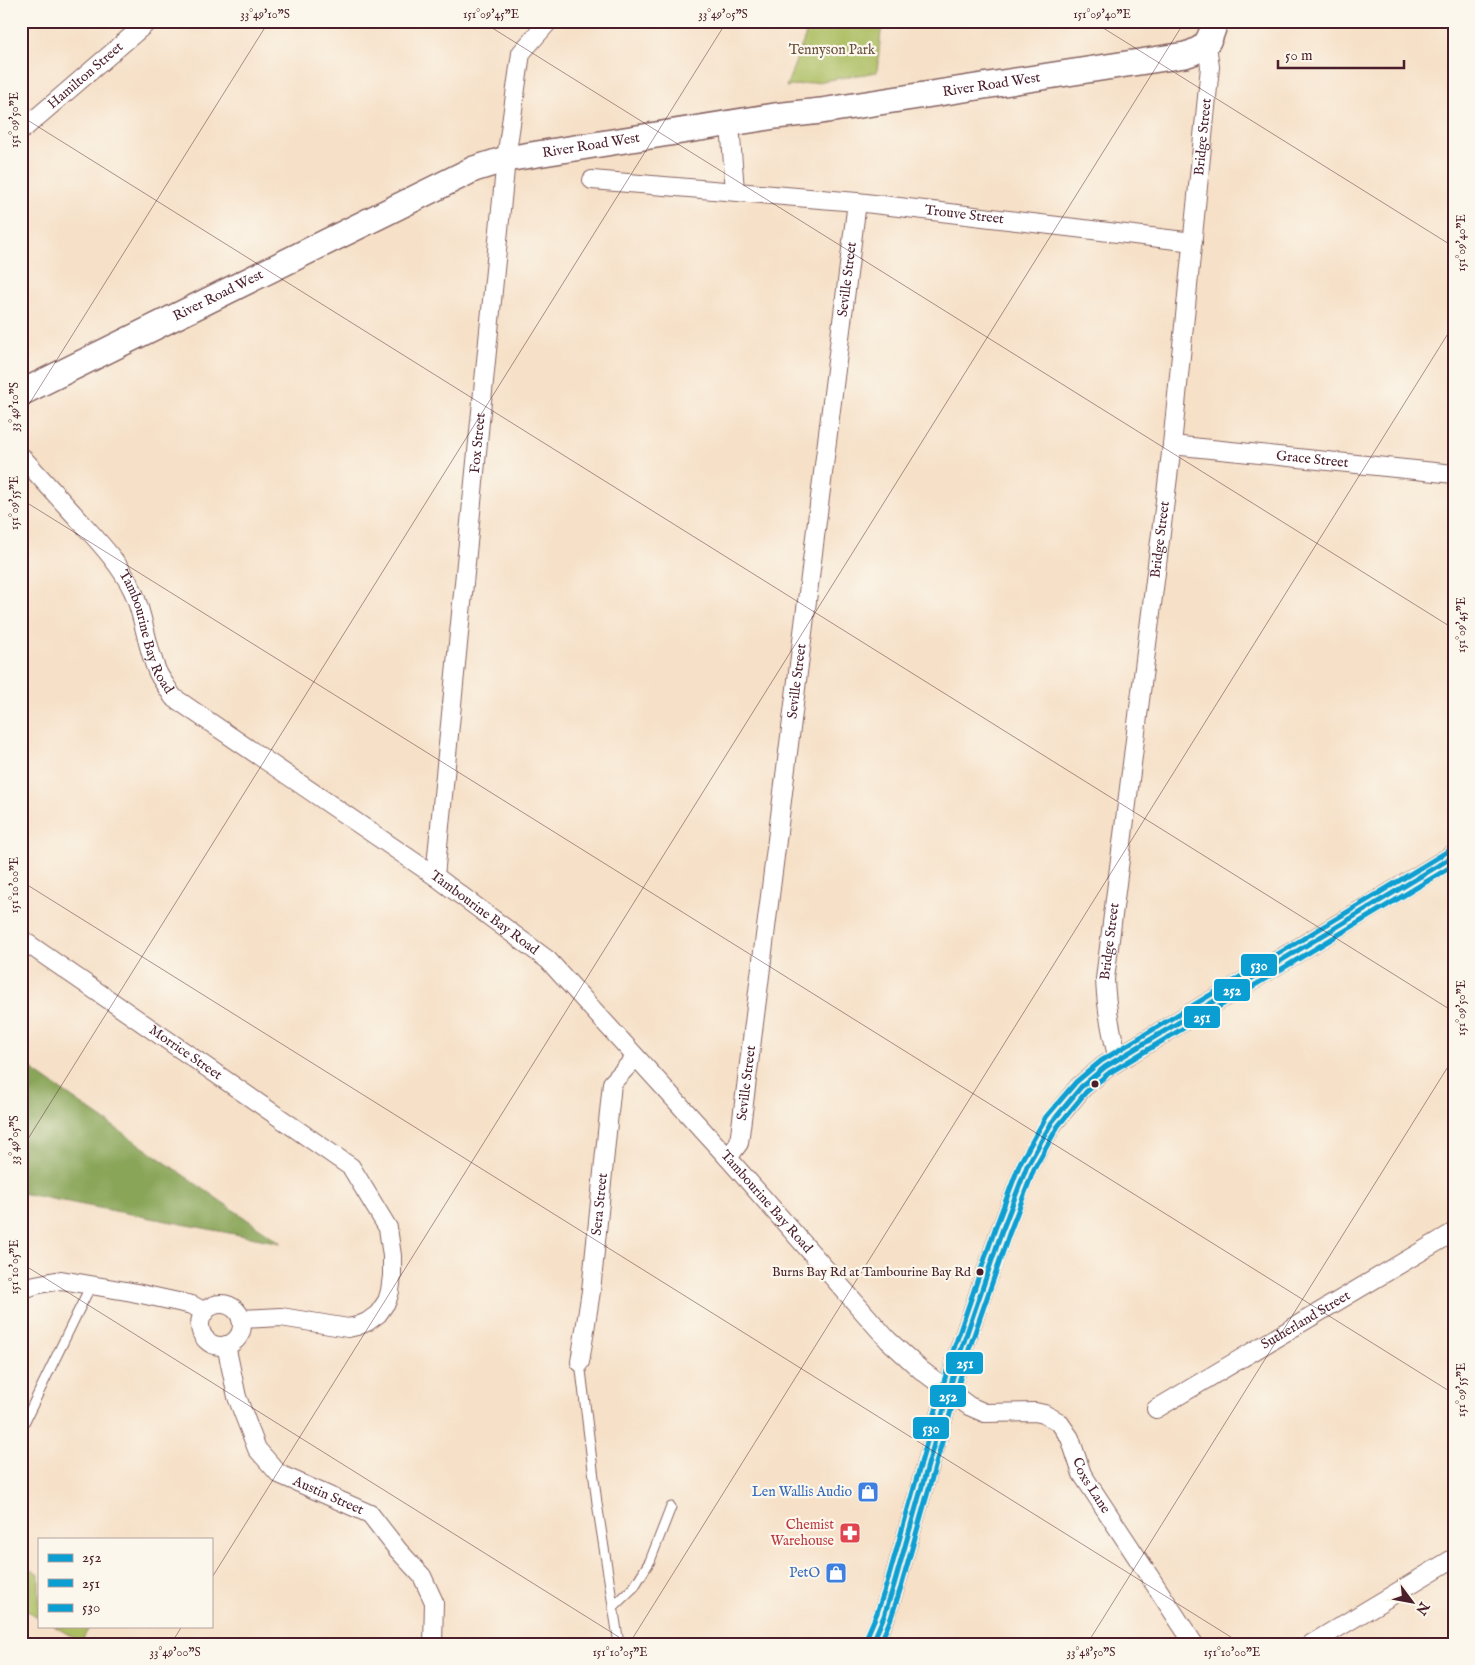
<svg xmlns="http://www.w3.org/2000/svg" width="1475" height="1665" viewBox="0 0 1475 1665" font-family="'IM FELL English',serif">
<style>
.green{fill:#acbe62;stroke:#7b6e46}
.forest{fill:#89a558;stroke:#6a6242}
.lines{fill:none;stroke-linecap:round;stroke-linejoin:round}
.service-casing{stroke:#866362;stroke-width:11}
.minor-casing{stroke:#866362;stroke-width:20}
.tertiary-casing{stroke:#866362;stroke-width:24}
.secondary-casing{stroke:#866362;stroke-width:28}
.service{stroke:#fff;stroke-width:9}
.minor{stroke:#fff;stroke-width:18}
.tertiary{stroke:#fff;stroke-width:21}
.secondary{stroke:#fff;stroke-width:25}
.bus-1-casing{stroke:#fbf7ec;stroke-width:9}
.bus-2-casing{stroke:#fbf7ec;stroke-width:9}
.bus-3-casing{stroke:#fbf7ec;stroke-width:9}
.bus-1{stroke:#0b9ed2;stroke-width:5}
.bus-2{stroke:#0b9ed2;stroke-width:5}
.bus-3{stroke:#0b9ed2;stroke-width:5}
.ticks{fill:none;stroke:#4a1f2b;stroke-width:1;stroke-opacity:0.45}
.bus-dot{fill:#4a1f2b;stroke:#fbf7ec;stroke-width:2}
.labels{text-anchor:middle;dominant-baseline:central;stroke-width:4.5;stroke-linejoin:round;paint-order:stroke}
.bus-label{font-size:13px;fill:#4a1f2b;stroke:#fbf7ec;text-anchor:end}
.park-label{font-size:14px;fill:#674f3c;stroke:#fbf7ec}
.street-label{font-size:14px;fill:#4a1f2b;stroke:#fbf7ec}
.shop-label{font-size:14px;fill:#366cbe;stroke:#fbf7ec;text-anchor:end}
.health-label{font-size:14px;fill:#be3a42;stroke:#fbf7ec;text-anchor:end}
.line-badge{stroke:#fbf7ec;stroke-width:2}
.badge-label{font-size:14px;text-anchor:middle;font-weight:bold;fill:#fff}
.neatline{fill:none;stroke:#4a1f2b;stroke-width:2}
.ticks-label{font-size:12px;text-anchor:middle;fill:#4a1f2b}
</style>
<rect width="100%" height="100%" fill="#fbf7ec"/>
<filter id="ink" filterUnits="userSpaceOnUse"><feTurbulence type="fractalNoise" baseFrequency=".02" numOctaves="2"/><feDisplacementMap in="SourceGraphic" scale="10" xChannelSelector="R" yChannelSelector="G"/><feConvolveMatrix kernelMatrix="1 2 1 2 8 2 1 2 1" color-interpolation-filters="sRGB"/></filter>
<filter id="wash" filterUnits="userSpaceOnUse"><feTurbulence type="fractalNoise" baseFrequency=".0096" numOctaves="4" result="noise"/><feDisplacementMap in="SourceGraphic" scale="20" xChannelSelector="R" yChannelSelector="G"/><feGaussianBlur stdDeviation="1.12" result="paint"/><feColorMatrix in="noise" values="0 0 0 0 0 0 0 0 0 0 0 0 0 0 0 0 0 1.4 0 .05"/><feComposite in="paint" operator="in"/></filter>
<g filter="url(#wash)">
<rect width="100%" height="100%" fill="#f6e0c7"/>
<!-- green -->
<g class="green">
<path d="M811,21h71l-5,51 -91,15z"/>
<path d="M32,1570l7,4v44l-18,-11v-18z"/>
<path d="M54,1626h36l-9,16z"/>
</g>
<!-- forest -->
<path class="forest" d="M21,1062l260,181 -260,-50z"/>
</g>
<g filter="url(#ink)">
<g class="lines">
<!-- service casing -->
<g class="service-casing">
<g id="service">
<path d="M580,1362l17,141 22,141"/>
<path d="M21,1429l70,-144"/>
<path d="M613,1607l21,-20 16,-26 21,-54"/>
</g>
</g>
<!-- minor casing -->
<g class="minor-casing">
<g id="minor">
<path d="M730,124l5,67"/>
<path id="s1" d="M21,131l128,-110"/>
<path id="s2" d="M592,180l265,22 336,40"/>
<path id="s3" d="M1172,445l282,29"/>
<path id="s4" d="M21,456c20,22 39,43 59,65 19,21 41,44 53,70 11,25 13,54 24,80 4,9 11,17 16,26l262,179 113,84 180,198 160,182 33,30 48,36 16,7 50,-1 9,2 15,8 11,16 12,36 112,170"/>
<path id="s5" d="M435,876l71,-717 15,-106 28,-32"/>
<path id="s6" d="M21,939l330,228 37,61 4,28v20l-2,15 -3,10 -9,13 -11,8 -10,4 -9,2 -67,-11 -40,2"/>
<path id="s7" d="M1118,1059c-7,-27 -12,-52 -13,-80l67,-534 38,-378 -3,-22"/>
<path id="s8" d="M728,1158l11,-15 118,-941"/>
<path d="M21,1290l14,-5 26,-5 71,12 60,13 13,7"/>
<circle cx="221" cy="1325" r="21"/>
<path id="s9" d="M226,1345l11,52 20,52 22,25 91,40 28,36 24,26 12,26 -1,42"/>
<path id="s10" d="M580,1362l11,-71 21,-208 24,-26"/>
<path id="s11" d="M1156,1409l298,-177"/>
<path d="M1311,1644l143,-86"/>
</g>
</g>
<!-- tertiary casing -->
<g class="tertiary-casing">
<path id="tertiary" d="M872,1644l12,-28 10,-31 64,-226 44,-128 25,-65 25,-44 29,-35 24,-20 349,-211"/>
</g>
<!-- secondary casing -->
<g class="secondary-casing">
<g id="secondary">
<path id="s12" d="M21,393l453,-224 32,-10 269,-43 46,-5 364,-56c21,-6 25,-13 30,-34"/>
</g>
</g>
<!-- service -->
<use href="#service" class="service"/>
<!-- minor -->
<use href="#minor" class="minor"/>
<!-- tertiary -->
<use href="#tertiary" class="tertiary"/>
<!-- secondary -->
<use href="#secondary" class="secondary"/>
<!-- bus-1 casing -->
<g class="bus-1-casing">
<path id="bus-1" d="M872,1644l12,-28 10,-31 64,-226 44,-128 25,-65 25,-44 29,-35 24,-20 349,-211"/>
</g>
<!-- bus-2 casing -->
<g class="bus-2-casing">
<path id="bus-2" d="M880,1644l11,-26 10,-31 64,-226 44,-127 25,-65 24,-43 28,-34 23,-19 345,-208"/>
</g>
<!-- bus-3 casing -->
<g class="bus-3-casing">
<path id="bus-3" d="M865,1641l12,-28 10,-30 64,-226 44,-128 25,-66 26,-46 30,-35 25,-21 349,-211"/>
</g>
<!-- bus-1 -->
<use href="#bus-1" class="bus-1"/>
<!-- bus-2 -->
<use href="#bus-2" class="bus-2"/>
<!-- bus-3 -->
<use href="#bus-3" class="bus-3"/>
</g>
</g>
<!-- ticks -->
<path class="ticks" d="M481,21l973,608M1092,21l362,226M21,116l1433,896M21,417l248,-396M21,499l1433,895M21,881l1221,763M21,1150l706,-1129M21,1263l609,381M211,1579l974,-1558M171,1644l11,-18M629,1644l825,-1320M1087,1644l367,-587"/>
<!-- icons -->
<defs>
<g id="shop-square" transform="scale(1.125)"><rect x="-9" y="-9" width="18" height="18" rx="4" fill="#3f7fe0" stroke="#fbf7ec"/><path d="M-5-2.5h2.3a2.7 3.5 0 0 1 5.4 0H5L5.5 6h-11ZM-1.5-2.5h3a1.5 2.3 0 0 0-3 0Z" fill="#fff"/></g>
<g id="pharmacy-square" transform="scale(1.125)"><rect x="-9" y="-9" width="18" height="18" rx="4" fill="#e0444e" stroke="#fbf7ec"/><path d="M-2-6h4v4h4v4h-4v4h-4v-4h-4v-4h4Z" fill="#fff"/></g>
</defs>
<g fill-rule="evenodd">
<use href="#shop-square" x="868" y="1492"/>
<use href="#pharmacy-square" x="850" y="1533"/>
<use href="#shop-square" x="836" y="1573"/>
</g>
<!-- markers -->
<g class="bus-dot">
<circle cx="1095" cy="1084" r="4.5"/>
<circle cx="980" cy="1272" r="4.5"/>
</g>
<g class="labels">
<!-- bus labels -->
<g class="bus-label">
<text x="971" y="1272">Burns Bay Rd at Tambourine Bay Rd</text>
</g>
<!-- park labels -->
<g class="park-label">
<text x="832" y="50">Tennyson Park</text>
</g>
<!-- street labels -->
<g class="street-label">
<text stroke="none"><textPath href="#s1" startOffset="85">Hamilton Street</textPath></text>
<text stroke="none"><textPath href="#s12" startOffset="1030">River Road West</textPath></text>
<text stroke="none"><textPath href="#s7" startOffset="929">Bridge Street</textPath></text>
<text stroke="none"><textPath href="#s12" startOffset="625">River Road West</textPath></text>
<text stroke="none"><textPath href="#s2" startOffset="374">Trouve Street</textPath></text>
<text stroke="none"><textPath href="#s8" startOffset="889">Seville Street</textPath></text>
<text stroke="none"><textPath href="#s12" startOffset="220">River Road West</textPath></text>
<text stroke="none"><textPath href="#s5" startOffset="435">Fox Street</textPath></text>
<text stroke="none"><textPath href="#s3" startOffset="141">Grace Street</textPath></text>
<text stroke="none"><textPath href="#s7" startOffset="524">Bridge Street</textPath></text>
<text stroke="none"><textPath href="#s4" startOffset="219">Tambourine Bay Road</textPath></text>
<text stroke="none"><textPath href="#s8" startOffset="484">Seville Street</textPath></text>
<text stroke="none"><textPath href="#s4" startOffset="669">Tambourine Bay Road</textPath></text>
<text stroke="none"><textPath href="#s7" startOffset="119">Bridge Street</textPath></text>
<text stroke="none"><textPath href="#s6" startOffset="200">Morrice Street</textPath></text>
<text stroke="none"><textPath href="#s8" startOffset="79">Seville Street</textPath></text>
<text stroke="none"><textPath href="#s4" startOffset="1074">Tambourine Bay Road</textPath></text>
<text stroke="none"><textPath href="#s10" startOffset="159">Sera Street</textPath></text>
<text stroke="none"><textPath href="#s11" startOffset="174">Sutherland Street</textPath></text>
<text stroke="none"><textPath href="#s4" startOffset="1528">Coxs Lane</textPath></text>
<text stroke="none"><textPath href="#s9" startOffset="196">Austin Street</textPath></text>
</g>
<!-- shop labels -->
<g class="shop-label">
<text x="852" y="1492">Len Wallis Audio</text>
<text x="820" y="1573">PetO</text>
</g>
<!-- health labels -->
<g class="health-label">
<text x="834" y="1525">Chemist<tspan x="834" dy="16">Warehouse</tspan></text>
</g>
</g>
<g class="line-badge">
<rect x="1240" y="953" width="38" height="24" rx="5" fill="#0b9ed2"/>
<rect x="1213" y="978" width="38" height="24" rx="5" fill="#0b9ed2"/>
<rect x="1183" y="1005" width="38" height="24" rx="5" fill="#0b9ed2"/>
<rect x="945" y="1351" width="39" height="24" rx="5" fill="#0b9ed2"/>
<rect x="929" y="1384" width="38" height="24" rx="5" fill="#0b9ed2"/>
<rect x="912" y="1416" width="38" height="24" rx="5" fill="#0b9ed2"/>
</g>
<g class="badge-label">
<text x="1259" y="970">530</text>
<text x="1232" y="995">252</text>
<text x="1202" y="1022">251</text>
<text x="965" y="1368">251</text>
<text x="948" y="1401">252</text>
<text x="931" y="1433">530</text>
</g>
<!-- margin -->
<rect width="1475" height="1665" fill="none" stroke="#fbf7ec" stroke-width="55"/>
<!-- legend -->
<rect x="38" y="1538" width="175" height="90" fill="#fbf7ec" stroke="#b4a19f"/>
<rect x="48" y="1554" width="25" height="8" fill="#0b9ed2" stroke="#b4a19f"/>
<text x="82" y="1562" font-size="15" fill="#4a1f2b">252</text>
<rect x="48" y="1579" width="25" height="8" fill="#0b9ed2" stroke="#b4a19f"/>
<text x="82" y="1588" font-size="15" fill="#4a1f2b">251</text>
<rect x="48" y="1604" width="25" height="8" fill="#0b9ed2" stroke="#b4a19f"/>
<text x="82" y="1612" font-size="15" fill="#4a1f2b">530</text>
<!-- north arrow -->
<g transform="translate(1412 1602) rotate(122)" stroke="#fbf7ec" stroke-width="4" paint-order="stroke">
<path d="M0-4L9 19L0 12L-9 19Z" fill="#4a1f2b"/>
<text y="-8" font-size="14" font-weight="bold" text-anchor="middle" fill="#4a1f2b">N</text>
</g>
<!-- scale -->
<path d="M1278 60v8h126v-8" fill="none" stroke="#4a1f2b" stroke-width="2.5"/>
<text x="1285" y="60" font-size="15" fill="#4a1f2b" stroke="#fbf7ec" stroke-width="4" paint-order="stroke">50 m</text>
<rect x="28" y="28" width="1420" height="1610" class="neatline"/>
<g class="ticks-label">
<text x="265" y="18">33°49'10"S</text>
<text x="491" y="18">151°09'45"E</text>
<text x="723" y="18">33°49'05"S</text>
<text x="1102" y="18">151°09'40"E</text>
<text transform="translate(14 120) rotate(-90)" y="4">151°09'50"E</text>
<text transform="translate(1461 243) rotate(-90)" y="4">151°09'40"E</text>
<text transform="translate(14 407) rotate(-90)" y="4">33°49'10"S</text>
<text transform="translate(14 503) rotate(-90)" y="4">151°09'55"E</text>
<text transform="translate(1461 625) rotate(-90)" y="4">151°09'45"E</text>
<text transform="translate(14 885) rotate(-90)" y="4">151°10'00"E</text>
<text transform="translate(1461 1008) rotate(-90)" y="4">151°09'50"E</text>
<text transform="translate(14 1140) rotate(-90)" y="4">33°49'05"S</text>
<text transform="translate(14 1267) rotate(-90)" y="4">151°10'05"E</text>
<text transform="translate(1461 1390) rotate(-90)" y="4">151°09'55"E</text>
<text x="175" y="1656">33°49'00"S</text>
<text x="620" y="1656">151°10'05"E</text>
<text x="1091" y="1656">33°48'50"S</text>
<text x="1232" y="1656">151°10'00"E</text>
</g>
</svg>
